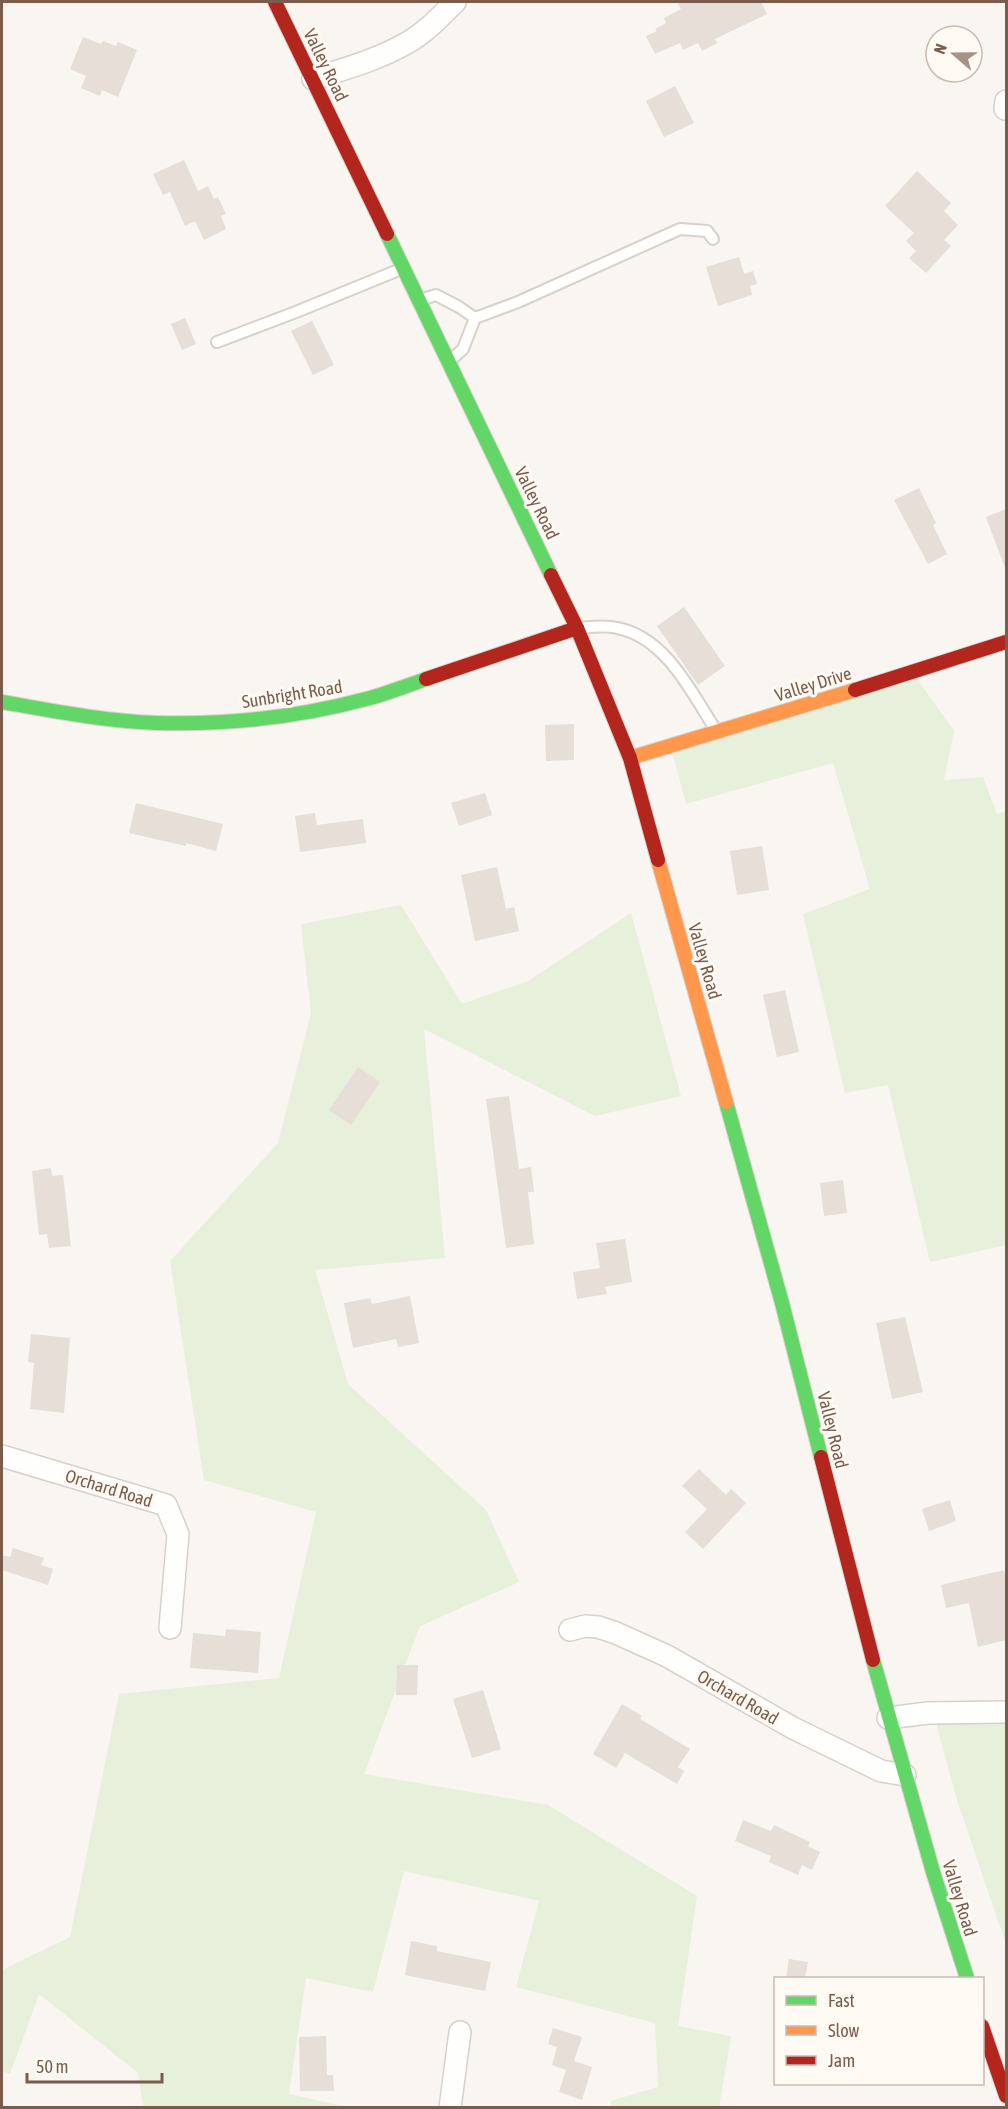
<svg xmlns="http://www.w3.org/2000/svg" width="1008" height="2109" viewBox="0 0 1008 2109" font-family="'Asap Condensed',sans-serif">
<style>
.green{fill:#e7f0db}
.building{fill:#e6ded7}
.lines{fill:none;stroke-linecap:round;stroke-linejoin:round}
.lane-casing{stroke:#d7d1cb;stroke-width:14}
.street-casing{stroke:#d7d1cb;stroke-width:24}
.fast-casing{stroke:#d9d2cb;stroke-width:16}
.slow-casing{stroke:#d9d2cb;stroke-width:16}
.jam-casing{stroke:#d9d2cb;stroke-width:16}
.lane{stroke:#fefefd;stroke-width:10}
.street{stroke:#fefefd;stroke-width:21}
.fast{stroke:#63d668;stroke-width:14}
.slow{stroke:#ff974d;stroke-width:14}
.jam{stroke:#b3261e;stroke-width:14}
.labels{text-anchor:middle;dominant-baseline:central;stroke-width:6;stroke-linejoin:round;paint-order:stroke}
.street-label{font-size:18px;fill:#7a5c4d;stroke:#fffaf3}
</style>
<rect width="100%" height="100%" fill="#f9f5f0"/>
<!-- green -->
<g class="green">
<path d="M913,673l41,58 -10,49 39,-3 14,37 9,-3v434l-76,17 -42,-177 -43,8 -42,-179 67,-25 -37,-126 -147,41 -17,-64z"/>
<path d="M401,905l61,99 66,-23 103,-68 50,183 -86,20 -171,-87 21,229 -130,12 33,114 138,126 33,72 -99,44 -56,148 184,31 149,91 -19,130 53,10 -12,71h-108v-6l47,-14 -3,-64 -139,-36 23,-86 -135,-30 -31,121 -67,-14 -17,116 58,13h-204l-5,-34 -99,-79 -29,80 -8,-2v-102l68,-33 49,-243 160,-16 37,-166 -112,-32 -34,-219 108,-118 33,-130 -10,-89z"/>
<path d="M933,1712l73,1v231l-49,-144z"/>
</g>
<!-- building -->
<g class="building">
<path d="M677,2h84l6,12 -52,25 2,4 -15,8 -4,-8 -15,7 -3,-7 -25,11 -9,-18 11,-5 -2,-2 11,-6 -2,-5 17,-9z"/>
<path d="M83,37l18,7 2,-3 13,5 2,-4 19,8 -19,47 -16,-7 -2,6 -19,-8 5,-12 -16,-7z"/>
<path d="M675,86l19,37 -30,14 -18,-36z"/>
<path d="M184,160l14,31 10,-5 6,13 4,-2 8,17 -5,2 5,13 -22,11 -9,-19 -10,5 -15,-34 -7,3 -10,-21z"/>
<path d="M917,171l34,32 -7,8 14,14 -14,15 7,6 -25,27 -17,-15 7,-7 -10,-10 8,-8 -29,-27z"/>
<path d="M739,257l5,17 9,-3 4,13 -7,2 2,9 -34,11 -12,-39z"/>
<path d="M185,318l11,26 -14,6 -11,-26z"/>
<path d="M312,321l22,44 -21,10 -22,-44z"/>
<path d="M919,488l17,35 -3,2 14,29 -19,10 -34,-64z"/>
<path d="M1006,509v59h-1l-19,-51z"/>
<path d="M684,607l41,59 -27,19 -41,-59z"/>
<path d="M574,724v36l-28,1 -1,-36z"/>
<path d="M485,793l7,22 -33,11 -8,-23z"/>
<path d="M136,803l87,21 -7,27 -30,-8v3l-57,-13z"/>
<path d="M315,813l2,12 46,-6 3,24 -66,9 -5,-36z"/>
<path d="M762,846l7,44 -32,5 -7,-44z"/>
<path d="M497,867l9,42 8,-2 5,24 -44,10 -14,-66z"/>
<path d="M785,990l14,62 -22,5 -14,-62z"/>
<path d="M358,1067l22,15 -29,43 -22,-15z"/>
<path d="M509,1096l10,73 12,-2 3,25h-6l6,52 -28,4 -20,-149z"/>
<path d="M51,1168l1,8 11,-1 8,71 -22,2 -2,-14 -8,1 -7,-64z"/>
<path d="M843,1180l4,33 -23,3 -4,-33z"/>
<path d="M625,1239l7,43 -27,5 2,7 -30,5 -4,-27 27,-4 -4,-25z"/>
<path d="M410,1296l9,47 -21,4 -2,-8 -43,9 -9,-45 26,-5 2,6z"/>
<path d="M905,1317l18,75 -31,7 -16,-76z"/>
<path d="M31,1334l39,4 -6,75 -34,-4 4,-46 -6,-1z"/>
<path d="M699,1469l27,26 5,-6 15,14 -43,46 -18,-17 22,-23 -25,-23z"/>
<path d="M950,1500l6,21 -27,10 -7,-22z"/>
<path d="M13,1548l31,10 -3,7 12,4 -5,16 -46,-15v-15l8,2z"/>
<path d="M1004,1570l2,12v58l-28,7 -9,-44 -23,5 -5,-23z"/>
<path d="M226,1629l35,3 -3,41 -68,-5 3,-35 32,3z"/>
<path d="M397,1665h21l-1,30h-21z"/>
<path d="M483,1690l18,59 -29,9 -19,-59z"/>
<path d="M622,1704l20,12 -2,3 50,30 -12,18 6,4 -7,13 -52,-31 -9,15 -23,-14z"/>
<path d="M743,1820l28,11 3,-6 36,17 -2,4 12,6 -8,18 -10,-5 -4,10 -29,-13 2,-6 -36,-15z"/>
<path d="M411,1941l26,5v5l54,11 -6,29 -80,-16z"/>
<path d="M789,1959l19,3 -3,16h-19z"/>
<path d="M553,2028l29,9 -8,24 18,6 -10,33 -23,-8 7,-22 -14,-5 5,-18 -9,-3z"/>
<path d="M326,2036l1,39h6l1,16h-34l-1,-54z"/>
</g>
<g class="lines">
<!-- lane casing -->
<g class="lane-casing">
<g id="lane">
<path d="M420,300l16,-5 23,12 16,11 -12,31 -11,10"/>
<path d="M475,318l43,-16 162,-73 27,2 6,8"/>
<path d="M217,342l79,-30 105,-43"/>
<path d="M579,628c12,-1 26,-3 38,0 48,9 74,63 98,101"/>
</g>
</g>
<!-- street casing -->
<g class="street-casing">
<g id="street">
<path d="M313,79c31,-10 64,-19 92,-35 19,-10 35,-27 50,-42"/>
<path d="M1005,109l1,-8"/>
<path d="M2,1456l164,49 12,29 -8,94"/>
<path d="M570,1630l15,-4 13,1 18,6 51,23 126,72 88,43 24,4"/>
<path d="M888,1718l40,-5 78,-1"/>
<path d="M450,2108l10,-76"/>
</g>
</g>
<!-- fast casing -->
<g class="fast-casing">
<g id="fast">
<path d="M387,234l164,341"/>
<path d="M2,702c51,9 102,19 154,21 70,2 143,-6 210,-24 20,-5 40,-13 60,-20"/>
<path d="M726,1102l56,201 39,154"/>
<path d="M873,1660l60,212 34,106"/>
</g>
</g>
<!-- slow casing -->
<g class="slow-casing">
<g id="slow">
<path d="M630,758l225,-68"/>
<path d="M658,860l68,242"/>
</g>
</g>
<!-- jam casing -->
<g class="jam-casing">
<g id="jam">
<path d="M275,2l112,232"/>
<path d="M551,575l26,53 53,130 28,102"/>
<path d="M426,679l151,-51"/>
<path d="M855,690l151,-48"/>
<path d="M821,1457l52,203"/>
<path d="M982,2026l24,70"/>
</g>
</g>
<!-- lane -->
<use href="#lane" class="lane"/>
<!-- street -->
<use href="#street" class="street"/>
<!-- fast -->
<use href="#fast" class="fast"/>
<!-- slow -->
<use href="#slow" class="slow"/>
<!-- jam -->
<use href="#jam" class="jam"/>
</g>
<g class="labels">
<!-- street labels -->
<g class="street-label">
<text transform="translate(326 65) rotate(64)">Valley Road</text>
<text transform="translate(537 503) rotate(64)">Valley Road</text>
<text transform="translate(813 684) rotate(-17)">Valley Drive</text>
<text transform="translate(292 694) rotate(-9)">Sunbright Road</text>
<text transform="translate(705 961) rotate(74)">Valley Road</text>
<text transform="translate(833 1430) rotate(76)">Valley Road</text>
<text transform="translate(109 1488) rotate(17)">Orchard Road</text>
<text transform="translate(738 1697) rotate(30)">Orchard Road</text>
<text transform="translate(960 1898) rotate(73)">Valley Road</text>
</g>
</g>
<!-- border -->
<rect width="1008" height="2109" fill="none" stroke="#7a5c4d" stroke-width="6"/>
<!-- legend -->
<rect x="774" y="1977" width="210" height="108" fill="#fffaf3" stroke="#cabbb1" stroke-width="1.5"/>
<rect x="786" y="1996" width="30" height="9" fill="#63d668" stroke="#cabbb1" stroke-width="1.5"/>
<text x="828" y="2007" font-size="18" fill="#7a5c4d">Fast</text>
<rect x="786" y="2026" width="30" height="9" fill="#ff974d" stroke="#cabbb1" stroke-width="1.5"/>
<text x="828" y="2037" font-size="18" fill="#7a5c4d">Slow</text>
<rect x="786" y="2056" width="30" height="9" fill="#b3261e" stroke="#cabbb1" stroke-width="1.5"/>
<text x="828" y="2067" font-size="18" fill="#7a5c4d">Jam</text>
<!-- north arrow -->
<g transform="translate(954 54) rotate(290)"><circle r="28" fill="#fffaf3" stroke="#cabbb1" stroke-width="1.5"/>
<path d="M0-4.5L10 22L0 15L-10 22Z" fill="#a69286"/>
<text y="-9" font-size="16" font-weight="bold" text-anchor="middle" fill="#7a5c4d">N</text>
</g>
<!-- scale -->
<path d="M27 2073v9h135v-9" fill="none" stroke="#7a5c4d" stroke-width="3"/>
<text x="36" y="2073" font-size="18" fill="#7a5c4d" stroke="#fffaf3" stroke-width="4.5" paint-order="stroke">50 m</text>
</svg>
